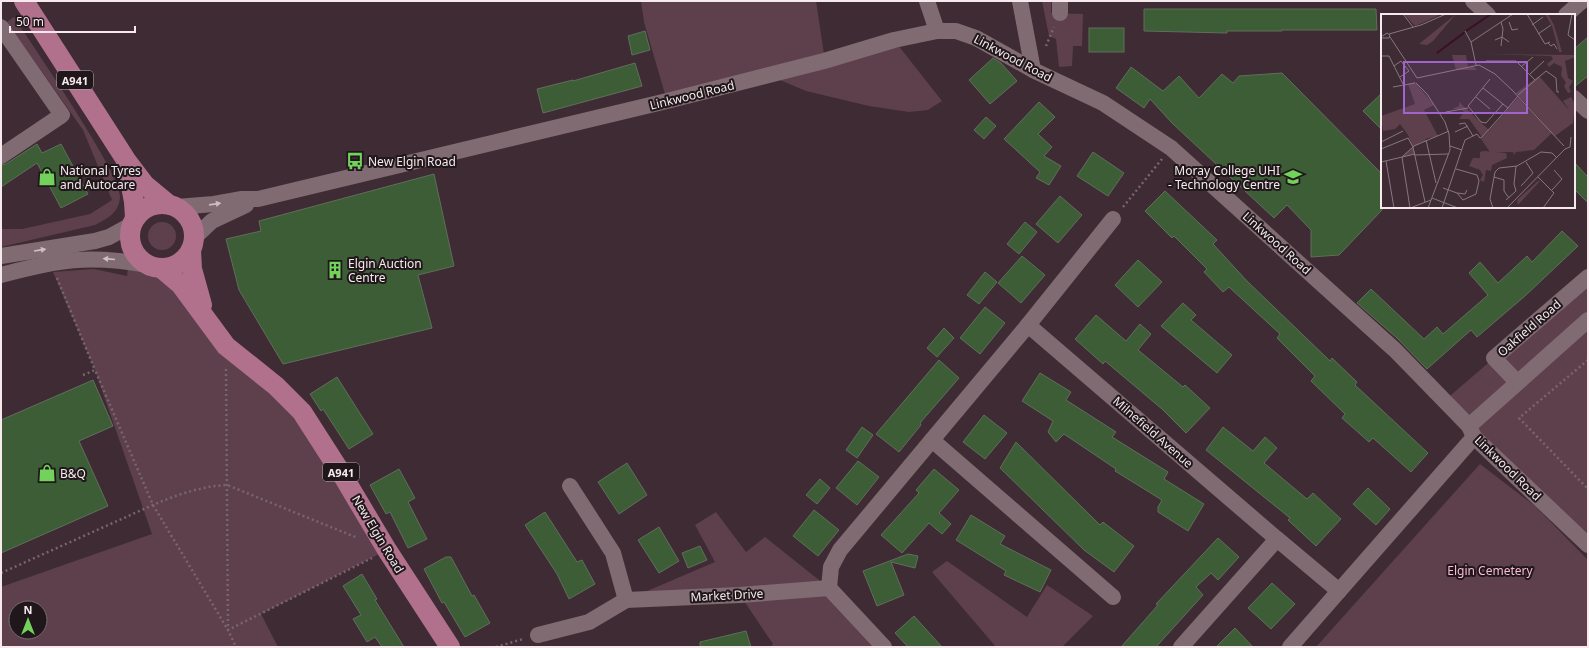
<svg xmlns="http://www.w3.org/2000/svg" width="1589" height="648" viewBox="0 0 1589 648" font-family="'Noto Sans',sans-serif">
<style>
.green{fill:#5e404c;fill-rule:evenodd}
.building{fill:#3c5d35;stroke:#606e5d}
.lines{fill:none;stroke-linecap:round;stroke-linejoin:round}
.path{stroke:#77666d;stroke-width:2.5;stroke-dasharray:2 3;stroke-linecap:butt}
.minor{stroke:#816b73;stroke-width:16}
.major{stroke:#b1718c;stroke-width:20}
.oneway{fill:#cebec3}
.labels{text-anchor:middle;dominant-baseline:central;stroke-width:4;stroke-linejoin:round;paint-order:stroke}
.shield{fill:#1f171a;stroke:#b6abae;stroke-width:1}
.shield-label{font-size:11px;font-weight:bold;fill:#f7eaee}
.street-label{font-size:12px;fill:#f7eaee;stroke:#1f171a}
.poi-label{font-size:12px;fill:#f7eaee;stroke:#1f171a;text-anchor:start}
.park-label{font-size:12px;fill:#febbd6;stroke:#1f171a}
.inset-river{fill:none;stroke:#3b0e24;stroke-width:2}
.inset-road{fill:none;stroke:#88777e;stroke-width:1}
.view{fill:#a065cd;fill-opacity:0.15;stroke:#a065cd;stroke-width:2}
.inset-edge{fill:none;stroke:#f7eaee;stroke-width:2}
</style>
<rect width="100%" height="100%" fill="#3e2b33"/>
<!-- green -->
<g class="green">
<path d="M641,1h175l9,60 69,-21 48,61 -14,9 -19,2 -40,-6 -63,-15 -38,-16 -101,26 -23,-79z"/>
<path d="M1042,1h9v12l32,1 -1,32h-9l-1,20 -13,1 -3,-28 -7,-3z"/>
<path d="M14,17c18,28 108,158 106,180 -1,16 -13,22 -25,28l-94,22v-18h21l68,-15 22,-14 -29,-70 -76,-108z"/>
<circle cx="162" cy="236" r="14"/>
<path d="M131,246l6,10 44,29 121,127 85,138 -126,64 17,33h-277v-60l151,-53 -57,-164 -42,-98 41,-3 33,7zM16,608h24v24h-24z"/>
<path d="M1588,277v268l-144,-144z"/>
<path d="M1480,464l55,42 53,54v87h-272z"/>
<path d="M716,512l30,40 19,-15 64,51 55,59h-114l3,-3 -33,-49 -114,5 89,-38 -20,-37z"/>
<path d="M947,561l80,56 20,-32 46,31 -31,31h-66l-64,-75z"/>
</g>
<!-- building -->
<g class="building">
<path d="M1144,9h232l1,21h-95v1h-55v2l-83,-2z"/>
<rect x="1089" y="28" width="35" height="24"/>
<path d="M645,31l5,19 -18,5 -4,-19z"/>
<path d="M1588,37v39l-14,11v-38z"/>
<path d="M993,58l8,5 16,18 -27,23 -21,-24z"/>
<path d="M635,63l7,23 -99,27 -6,-24 36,-9v1z"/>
<path d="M1131,67l32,24 16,-15 20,22 23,-24 11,9 6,-7 43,-3 100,101v36l-43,45 -28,2v-27l-24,-25 -13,13 -102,-95 -22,-24 -6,9 -28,-20z"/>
<path d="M1382,93v37l-19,-19z"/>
<path d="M1039,102l16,15 -17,17 14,13 -8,9 17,10 -12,19 -13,-7 4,-6 -36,-33z"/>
<path d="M986,117l10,9 -12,13 -10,-9z"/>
<path d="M37,144l5,9 19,-9 27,50 -27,14 -24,-45 -36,24v-22l5,-1z"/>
<path d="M1093,152l31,21 -16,23 -31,-20z"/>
<path d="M1574,162l14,15v26l-14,-14z"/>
<path d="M434,174l20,92 -36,9 14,53 -149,36 -44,-74 -13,-51 35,-8 -2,-10z"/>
<path d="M1165,191l52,49 -4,4 34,37 83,80 2,-3 25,24 -2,3 73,68 -17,19 -38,-34 -4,4 -27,-24 3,-4 -34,-33 4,-5 -38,-38 3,-4 -51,-47 -6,5 -19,-20 3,-3 -33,-33 -2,2 -27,-27z"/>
<path d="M1060,196l22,19 -24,28 -22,-19z"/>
<path d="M1025,222l12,10 -18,22 -12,-10z"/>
<path d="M1562,231l16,15 -53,50 -48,41 -6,-7 -44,39 -30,-31 -40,-35 14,-14 53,50 13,-12 6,7 45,-39 -19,-22 11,-11 18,21 29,-27 5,6z"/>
<path d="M1022,256l23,19 -24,28 -23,-20z"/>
<path d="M1138,260l24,22 -24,25 -23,-22z"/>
<path d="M985,272l12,10 -18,22 -12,-9z"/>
<path d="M1183,303l13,12 -5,5 41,35 -15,18 -56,-47z"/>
<path d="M985,307l20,16 -25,31 -20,-16z"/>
<path d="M1096,315l30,26 14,-17 11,10 -13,16 45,37 2,-2 25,23 -24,25 -24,-24 -57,-48 -2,3 -28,-25z"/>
<path d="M944,328l10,10 -17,19 -10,-9z"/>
<path d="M939,360l20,18 -39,45 1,2 -22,27 -23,-18z"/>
<path d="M1040,373l31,19 -5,8 50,32 -4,5 56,35 -4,7 40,25 -16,27 -30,-19v-5l4,-7 -47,-29 1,-2 -52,-35 -8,8 -8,-10 5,-11 -31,-20z"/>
<path d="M337,377l36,57 -24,15 -26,-40 -2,2 -11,-17z"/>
<path d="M93,380l20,46 -34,15 29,65 -107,47v-133z"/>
<path d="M984,415l23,18 -22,26 -22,-17z"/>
<path d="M862,427l11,8 -16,23 -11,-8z"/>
<path d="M1223,427l30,24 12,-14 12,11 -13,15 43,36 6,-6 28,26 -25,27 -28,-26 2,-2 -84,-68z"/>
<path d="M1016,442l84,83 3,-3 31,24 -20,26 -30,-22 -84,-82z"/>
<path d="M858,461l21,16 -22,28 -21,-17z"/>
<path d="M627,463l20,32 -28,19 -21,-32z"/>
<path d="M399,469l16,29 -7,4 19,37 -19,9 -18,-36 -4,2 -16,-29z"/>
<path d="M934,469l25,21 -20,23 12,11 -9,10 -13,-11 -27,30 -21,-18 38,-42 -3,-3z"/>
<path d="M820,479l10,9 -13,16 -11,-9z"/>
<path d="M1368,488l22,21 -14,16 -23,-21z"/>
<path d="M814,510l25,20 -21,26 -25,-20z"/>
<path d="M545,512l32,50 5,-2 13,24 -26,15 -12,-25 -32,-49z"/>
<path d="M971,515l34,21 -5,8 51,26 -11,22 -36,-17 2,-4 -50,-31z"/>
<path d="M659,527l20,34 -20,12 -21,-33z"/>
<path d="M1218,538l21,19 -21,23 -7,-7 -15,14 7,8 -47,52h-35l37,-42 -2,-1z"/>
<path d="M700,546l7,14 -19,8 -6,-15z"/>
<path d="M908,554l10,2 -3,12 -24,-6 13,33 -27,11 -14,-35z"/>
<path d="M446,557h5l21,39 2,-1 16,28 -25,14 -21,-35 -2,1 -18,-34z"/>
<path d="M362,574l15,25 -2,1 29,47h-22l-7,-10 -8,5 -14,-23 8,-4 -18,-29z"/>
<path d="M1272,583l23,21 -24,25 -23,-21z"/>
<path d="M914,616l28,31h-34l-13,-14z"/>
<path d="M1235,628l18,19h-37z"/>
<path d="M746,631l5,16h-51v-5z"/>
</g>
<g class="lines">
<!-- path -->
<g class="path">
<path d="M1046,46l8,-19"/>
<path d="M1123,207l39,-48"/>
<path d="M57,278l38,92"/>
<path d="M1588,360l-69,58 69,71"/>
<path d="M226,369l2,261 8,17"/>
<path d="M83,375l12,-5 58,135 75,125 144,-72"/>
<path d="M1,573c38,-17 76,-34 114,-51 36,-16 72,-35 112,-37l131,53"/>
<path d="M496,647l27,-8"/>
</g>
<!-- minor -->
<g class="minor">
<path d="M927,1l10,30"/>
<path d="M1020,1l13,69"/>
<path d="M1473,1l15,14"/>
<path d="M1060,13v-12"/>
<path d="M1566,15l16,-14"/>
<path d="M1,27l61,88 -61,41"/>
<path d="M1574,98l14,13"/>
<path d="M176,207l38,-3 28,-5h16l409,-98 157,-40 70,-21 43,-9h19l20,7 59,33 68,32 68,45 224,202 74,76 5,11 114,108"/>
<path d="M194,238l18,-17 34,-16"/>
<path d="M1,256l94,-15 14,-4 22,-12"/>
<path d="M1,275c56,-15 88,-21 146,-10"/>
<path d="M1028,325l249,214"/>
<path d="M1517,382l-23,-24 94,-81"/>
<path d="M1469,426l119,-106"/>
<path d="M932,440l181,157"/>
<path d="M570,486l43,67 13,47"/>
<path d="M538,635l51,-13 37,-22 114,-5 89,-7"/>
<path d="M884,647l-55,-59 2,-21 9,-17 188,-225 85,-106"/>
<path d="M1181,647l96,-108 62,52 135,-154"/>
<path d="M1290,647l49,-56"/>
</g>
<!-- major -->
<g class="major">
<path d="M24,1l102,159 19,25 23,19"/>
<path d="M127,164l7,38 1,16"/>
<circle cx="162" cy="236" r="32"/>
<path d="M191,250l1,19 10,36"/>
<path d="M161,268l20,17 45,61 50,40 26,26 41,64 44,74 63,97"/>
</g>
</g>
<!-- one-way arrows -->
<defs><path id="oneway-solid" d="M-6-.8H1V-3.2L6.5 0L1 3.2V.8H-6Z"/></defs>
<g class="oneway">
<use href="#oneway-solid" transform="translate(215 204) rotate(-8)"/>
<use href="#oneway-solid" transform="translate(40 250) rotate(-9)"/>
<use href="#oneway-solid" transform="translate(109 259) rotate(-175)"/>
</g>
<!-- icons -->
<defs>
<g id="bus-bare" transform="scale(1.38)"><path d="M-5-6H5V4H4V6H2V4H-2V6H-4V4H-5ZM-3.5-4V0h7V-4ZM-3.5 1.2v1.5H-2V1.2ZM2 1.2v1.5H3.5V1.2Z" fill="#73d25c" stroke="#1f171a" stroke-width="2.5" paint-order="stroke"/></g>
<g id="shop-bare" transform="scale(1.38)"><path d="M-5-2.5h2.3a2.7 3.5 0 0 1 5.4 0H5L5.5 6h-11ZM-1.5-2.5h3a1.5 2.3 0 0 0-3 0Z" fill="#73d25c" stroke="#1f171a" stroke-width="2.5" paint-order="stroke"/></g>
<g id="university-bare" transform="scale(1.38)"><path d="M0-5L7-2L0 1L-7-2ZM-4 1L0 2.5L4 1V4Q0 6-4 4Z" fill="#73d25c" stroke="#1f171a" stroke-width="2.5" paint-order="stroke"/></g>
<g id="building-bare" transform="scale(1.38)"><path d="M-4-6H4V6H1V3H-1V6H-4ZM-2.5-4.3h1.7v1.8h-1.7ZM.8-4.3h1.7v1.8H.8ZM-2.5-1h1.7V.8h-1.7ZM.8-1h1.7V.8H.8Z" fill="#73d25c" stroke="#1f171a" stroke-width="2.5" paint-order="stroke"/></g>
</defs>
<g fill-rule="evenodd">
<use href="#bus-bare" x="355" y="161"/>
<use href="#shop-bare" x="47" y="177"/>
<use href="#university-bare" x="1293" y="177"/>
<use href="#building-bare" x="335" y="270"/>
<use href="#shop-bare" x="47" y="473"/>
</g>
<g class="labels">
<!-- shield labels -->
<g class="shield">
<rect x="57" y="71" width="36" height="18" rx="3"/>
<rect x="323" y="463" width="36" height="18" rx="3"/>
</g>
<g class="shield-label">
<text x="75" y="80">A941</text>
<text x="341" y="472">A941</text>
</g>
<!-- street labels -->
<g class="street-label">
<text transform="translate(1013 58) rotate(28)">Linkwood Road</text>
<text transform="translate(692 95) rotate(-14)">Linkwood Road</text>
<text transform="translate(1277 243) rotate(42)">Linkwood Road</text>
<text transform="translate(1529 328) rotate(-41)">Oakfield Road</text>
<text transform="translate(1153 432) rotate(41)">Milnefield Avenue</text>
<text transform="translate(1508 468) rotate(44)">Linkwood Road</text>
<text transform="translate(378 534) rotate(59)">New Elgin Road</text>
<text transform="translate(727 595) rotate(-3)">Market Drive</text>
</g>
<!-- poi labels -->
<g class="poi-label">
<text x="368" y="161">New Elgin Road</text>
<text x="60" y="170">National Tyres<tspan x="60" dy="14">and Autocare</tspan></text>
<text x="1280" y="170" text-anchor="end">Moray College UHI<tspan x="1280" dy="14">- Technology Centre</tspan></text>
<text x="348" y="263">Elgin Auction<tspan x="348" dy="14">Centre</tspan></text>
<text x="60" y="473">B&amp;Q</text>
</g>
<!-- park labels -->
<g class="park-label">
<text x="1490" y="570">Elgin Cemetery</text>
</g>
</g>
<!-- overview -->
<g transform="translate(1381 14)">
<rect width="194" height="194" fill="#3e2b33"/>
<path d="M23,0h33l1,2 -23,10zM75,0l-23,27 -6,4 -8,-1zM164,0h3l6,11 8,27h-3l-7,-26zM105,40l89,1v2l-10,4 3,17 5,3 -4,6 2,5 -3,1 -4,-7 2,-3 -5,-8 1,-8 -8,-4 -5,4 -2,-3 6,-5 -2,-3zM71,41h14l2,12 5,-1 4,4h-21zM158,62l31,35 -7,-10 8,-4 4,7 -2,19 -18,13 -3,-3 -18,17 -18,2 -2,3 -1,-3h-23l-9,-13 37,-41 33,33 -35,-38zM33,67l20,24 -10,5 14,26 -13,3 1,1 -13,7 2,7 -13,3 11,-10 -5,-12 -8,-11 -5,5 -12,2 -2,-15 34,-12 -7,-20h5zM78,88l30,28 -7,7 -13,-18h-10l5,-7 -3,-3h-9l7,-3zM103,137l22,2 1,5 -15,7 -1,6 -5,-1 -2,12 -4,-2 3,-5 -3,-5 -11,-4 4,-8h7v-6zM157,167h2l-22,24 -1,-5z" fill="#5e404c"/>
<path class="inset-river" d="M85,17l25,-17M56,39l28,-21"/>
<path class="inset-road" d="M22,0l10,13M146,0l18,30 5,-2M191,0l-4,21 7,5M120,8l2,7 -2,17M128,8l3,8 6,-1M151,11l11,-8M84,17l6,11M8,20l32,-9 25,-11M157,20l13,-9M0,23l6,-4 3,2 -1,3h-8M9,23l27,41M114,26l7,-3 7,5M167,29l3,3 3,-2 3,5M0,42h8l14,28M105,47h30l19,19M95,51l-5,-23 42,-28M13,52l7,-5 8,10 -9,6M141,52l11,-9M149,60l14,-13M36,64l62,-13 16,9 17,16 52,56M109,65l-22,27 13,16 5,1 17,-19 5,4 10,-12M35,69l11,11 18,28 4,12 1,16 -22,58M12,73l22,-4M102,74l20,16M137,81l28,-24 10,7 1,14h2M95,83l14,12M65,98l22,-4M78,110l6,-1 8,13M74,118l13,-6M45,126l10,43M0,128l22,-11M69,132l12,4M0,135l27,-11 5,9 12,55M34,141l33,-1M21,143l8,51 21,-8M21,143l12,-11 35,-15M5,147l8,47M0,148l34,-8M113,163l10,3v11l5,7M157,163l16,16 -11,15M140,172l12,-13 -7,-11M62,174l14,5 6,7 13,-6 3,-13 -2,-6 -21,-6M171,176l10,-11 -8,-9M76,179l8,1 2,-4M51,184l26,10M125,186l10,-9 -2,-7 2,-18M61,194l23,-68 12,-6 3,4 2,-1 26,-29M112,194l-3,-9 5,-27 4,-4 18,-2 24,-14 11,1 5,5M126,194l58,-59 5,-2 1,-10"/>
<path class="view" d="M23,48h123v51h-123z"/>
<rect width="194" height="194" class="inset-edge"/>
</g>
<!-- border -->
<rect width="1589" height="648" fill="none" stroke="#f7eaee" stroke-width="4"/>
<!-- north arrow -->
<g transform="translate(28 620)"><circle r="19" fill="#1f171a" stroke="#756b6f"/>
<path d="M0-3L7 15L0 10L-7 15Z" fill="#73d25c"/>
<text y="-6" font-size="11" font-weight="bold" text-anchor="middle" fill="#f7eaee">N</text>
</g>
<!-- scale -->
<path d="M10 26v6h125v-6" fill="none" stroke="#f7eaee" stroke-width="2"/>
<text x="16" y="26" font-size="12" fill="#f7eaee" stroke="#1f171a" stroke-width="3" paint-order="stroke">50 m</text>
</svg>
